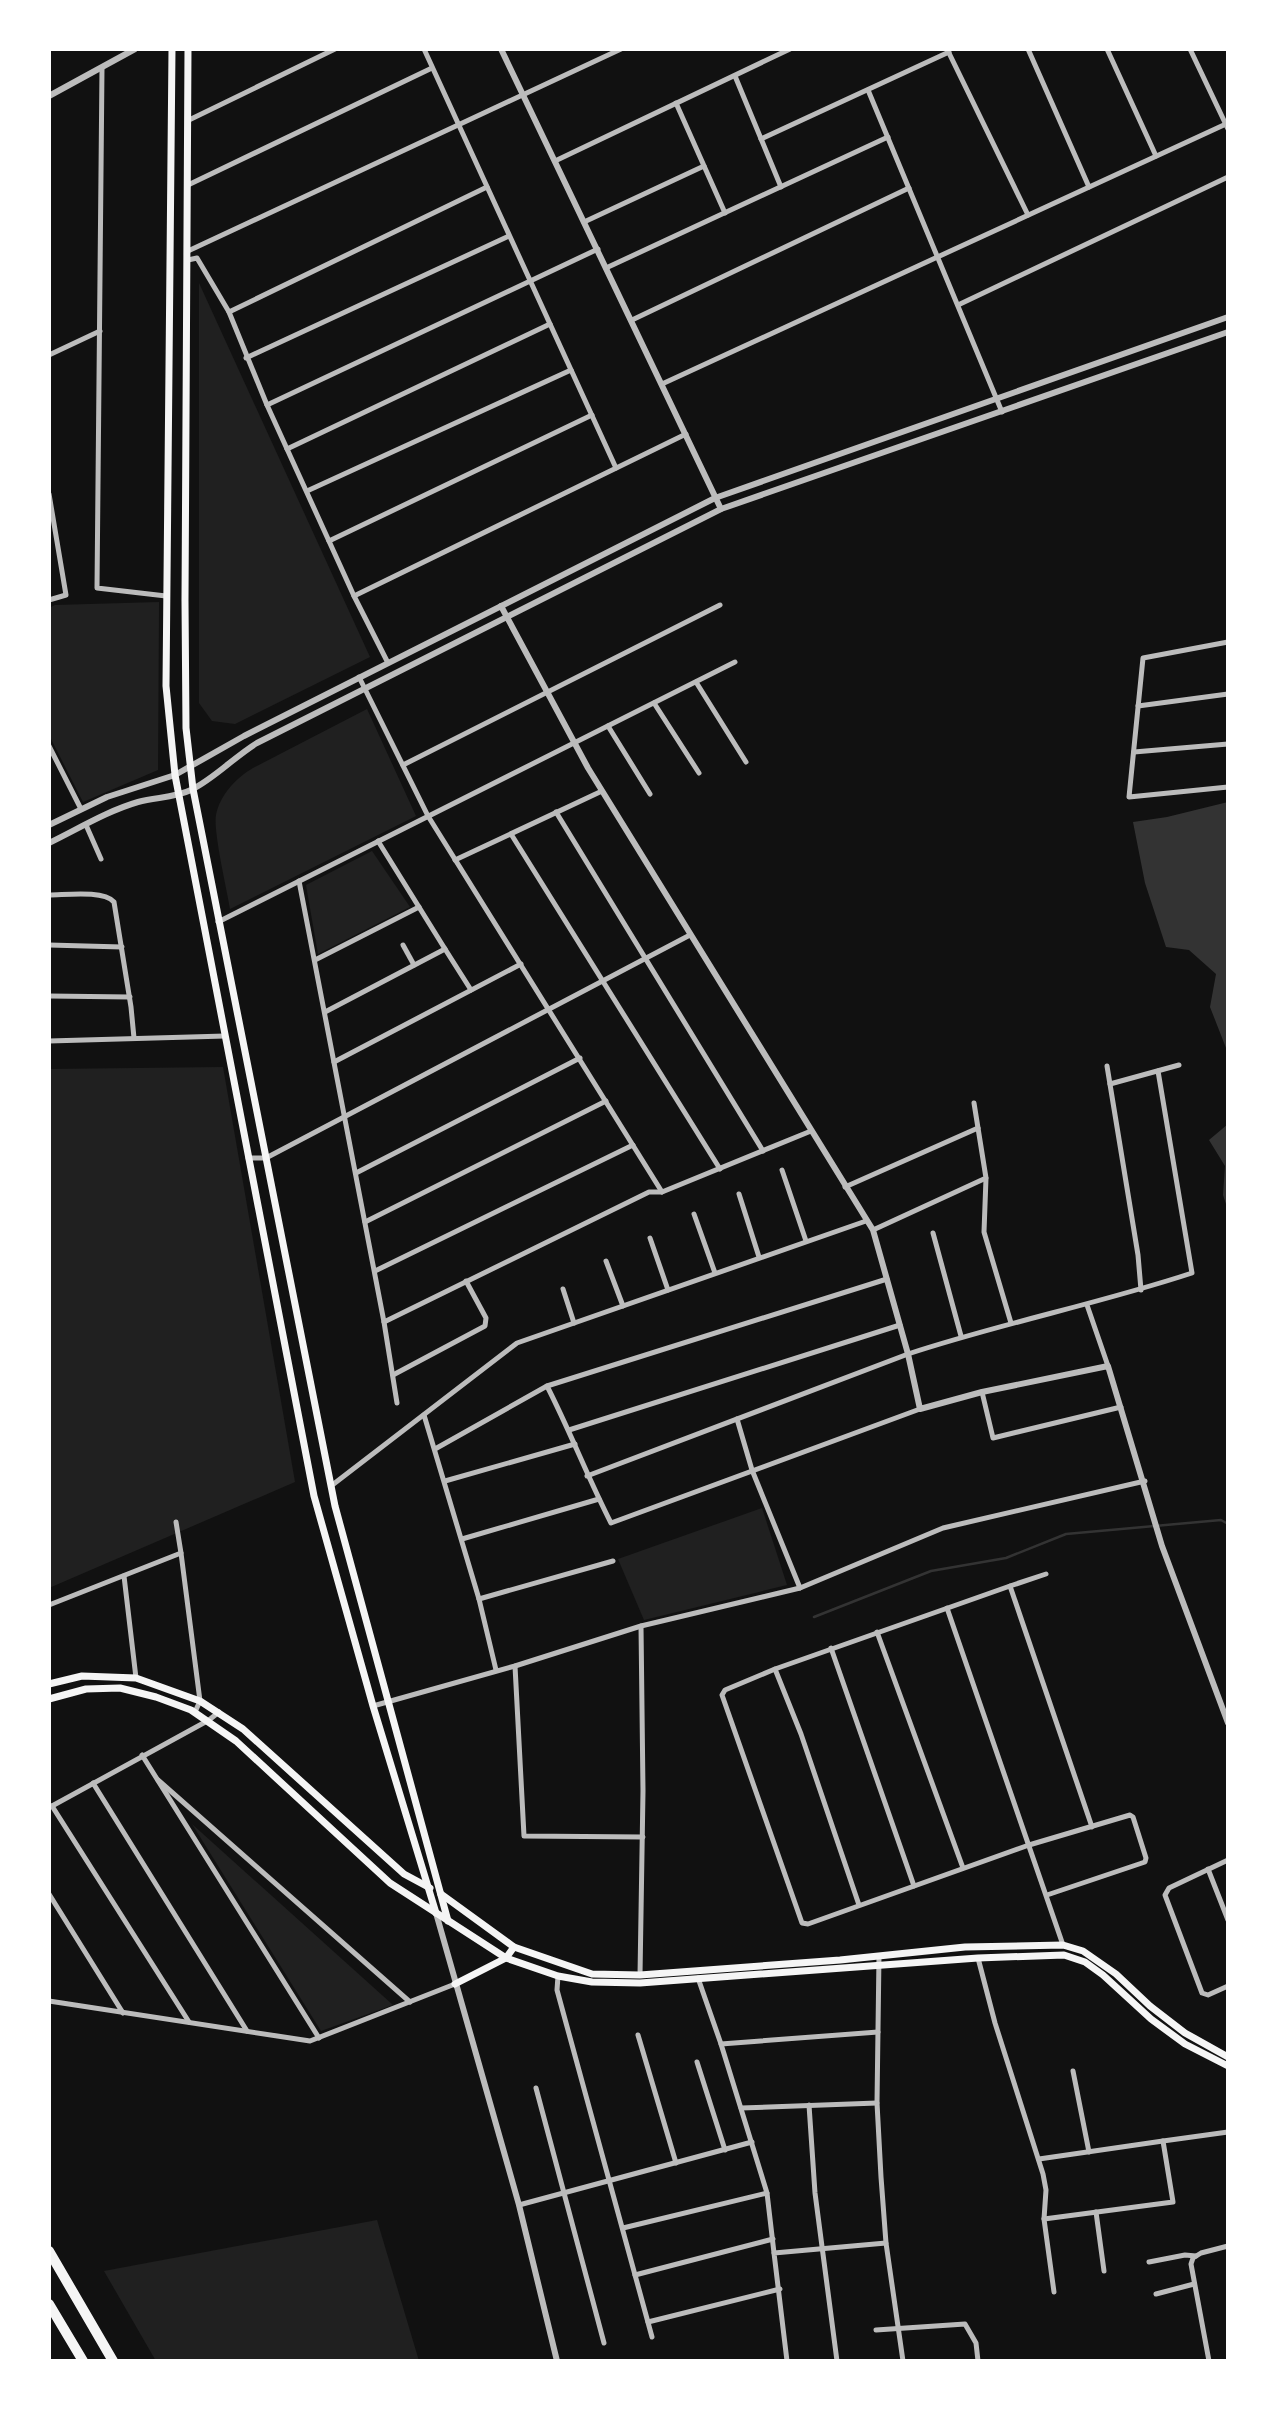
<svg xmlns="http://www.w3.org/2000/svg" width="1277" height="2410" viewBox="0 0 1277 2410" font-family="Karla,sans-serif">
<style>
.green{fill:#202020}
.water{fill:#333}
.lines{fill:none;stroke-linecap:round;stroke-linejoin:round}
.stream{stroke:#333;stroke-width:2.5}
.minor{stroke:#bcbcbc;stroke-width:5}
.tertiary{stroke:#bcbcbc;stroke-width:6}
.secondary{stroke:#f5f5f5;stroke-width:7}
.motorway{stroke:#f5f5f5;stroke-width:10}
</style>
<rect width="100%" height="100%" fill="#111"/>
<!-- green -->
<g class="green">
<path d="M199,283l171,374 -135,67 -23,-3 -13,-18z"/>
<path d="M159,602l-1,168 -75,32 -34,-67v-127l6,-3z"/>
<path d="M367,709l49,107 -186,93c-3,-19 -17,-78 -14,-94 4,-20 20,-37 37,-47z"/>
<path d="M372,851l38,56 -92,47 -12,-69z"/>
<path d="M223,1067l72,415 -246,106v-519z"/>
<path d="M762,1508l25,77 -143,35 -26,-61z"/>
<path d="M192,1824l201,181 -72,26z"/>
<path d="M377,2220l42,141h-263l-52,-90z"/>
</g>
<!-- water -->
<g class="water">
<path d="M1228,802v251l-18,-46 6,-33 -27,-24 -23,-3 -21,-64 -12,-61 34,-5z"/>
<path d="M1228,1124v86l-5,-15 2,-29 -16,-26z"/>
</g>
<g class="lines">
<!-- stream -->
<path class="stream" d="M814,1617l117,-46 75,-13 60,-24 155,-14 7,4"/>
<!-- minor -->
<g class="minor">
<path d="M424,49l192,419"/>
<path d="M1028,49l61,138"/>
<path d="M1107,49l49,107"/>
<path d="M1190,49l38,80"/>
<path d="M948,51l80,164"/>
<path d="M102,68l-5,520 69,8"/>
<path d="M735,76l46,111"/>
<path d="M868,90l134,322"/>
<path d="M676,103l49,110"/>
<path d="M189,120l146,-71"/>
<path d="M761,139l188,-87"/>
<path d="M555,161l235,-112"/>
<path d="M188,185l244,-117"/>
<path d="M584,222l120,-56"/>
<path d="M188,251l433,-202"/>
<path d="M188,260l9,-2 32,54 38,93 87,191 34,67"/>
<path d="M606,268l282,-131"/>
<path d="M958,305l270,-128"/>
<path d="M229,312l258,-125"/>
<path d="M632,320l277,-132"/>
<path d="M49,355l51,-24"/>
<path d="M246,358l263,-122"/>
<path d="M662,384l564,-260"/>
<path d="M267,405l331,-156"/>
<path d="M287,449l263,-125"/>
<path d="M307,491l264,-121"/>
<path d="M49,494l17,101 -17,5"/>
<path d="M329,541l263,-126"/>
<path d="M354,596l332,-162"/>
<path d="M1228,642l-85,16 -14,139 99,-10"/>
<path d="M359,677l69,139 234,376"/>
<path d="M696,682l50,80"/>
<path d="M654,703l45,70"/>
<path d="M1138,706l90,-12"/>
<path d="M608,726l42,68"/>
<path d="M49,746l32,63"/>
<path d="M1134,752l94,-8"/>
<path d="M403,765l317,-160"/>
<path d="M556,812l207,339"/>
<path d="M86,825l15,34"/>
<path d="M511,834l209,335"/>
<path d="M455,860l147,-69"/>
<path d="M299,881l85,441 13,81"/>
<path d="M49,895c17,0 54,-5 65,7l17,105 3,31"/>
<path d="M218,922l517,-260"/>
<path d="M49,945l73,2"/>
<path d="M403,945l11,20"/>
<path d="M445,949l26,41"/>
<path d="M315,960l104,-53"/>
<path d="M49,996l81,1"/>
<path d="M325,1012l120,-63 -67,-108"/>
<path d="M49,1041l176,-5"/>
<path d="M334,1062l187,-98"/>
<path d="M1107,1066l31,189 3,35"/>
<path d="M1110,1084l69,-19"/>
<path d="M248,1158h18l424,-223"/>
<path d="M782,1170l24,71"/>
<path d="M356,1173l224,-115"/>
<path d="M986,1178l-2,54 27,91"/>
<path d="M845,1187l133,-59"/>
<path d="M739,1194l20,63"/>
<path d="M694,1214l21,59"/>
<path d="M365,1222l241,-121"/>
<path d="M873,1230l113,-52 -12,-75"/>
<path d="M933,1233l28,103"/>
<path d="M650,1238l18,52"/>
<path d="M606,1261l17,45"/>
<path d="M375,1271l258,-126"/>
<path d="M563,1289l11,34"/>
<path d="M1087,1305l21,61"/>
<path d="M384,1322l265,-130h13l149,-61"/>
<path d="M393,1375l92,-49 1,-8 -20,-37"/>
<path d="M547,1386c23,45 41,92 64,137l309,-114"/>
<path d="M982,1392l11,46 128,-31"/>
<path d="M424,1415l55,184 17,71"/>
<path d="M737,1419l15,51 48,118"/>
<path d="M569,1430l331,-105"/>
<path d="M435,1449l112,-63 340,-107"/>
<path d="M587,1476l321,-122c94,-31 190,-50 284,-81l-34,-202"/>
<path d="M445,1481l130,-37"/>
<path d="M331,1486l186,-143 349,-122"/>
<path d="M176,1522l5,31"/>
<path d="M462,1539l137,-40"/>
<path d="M124,1576l12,102"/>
<path d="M1010,1586l36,-12"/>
<path d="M479,1599l134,-38"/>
<path d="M49,1605l132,-52 19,148 -5,11"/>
<path d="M947,1608l116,337"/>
<path d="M877,1632l86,236"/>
<path d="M831,1648l83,238"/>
<path d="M515,1666l9,170 119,1"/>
<path d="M775,1669l26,65 58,171"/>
<path d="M373,1706l142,-40 126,-40 159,-38 143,-60 202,-47"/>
<path d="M142,1755l177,283"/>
<path d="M158,1780l252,222"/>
<path d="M93,1783l154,248"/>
<path d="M52,1806l137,216"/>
<path d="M52,1806l157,-86 10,-8"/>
<path d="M1228,1860l-59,28 -4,7 37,98 6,2 20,-9"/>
<path d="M1208,1869l20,51"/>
<path d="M49,1894l74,119"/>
<path d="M1047,1895l98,-33 1,-4 -13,-41 -3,-2 -101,30 -221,79 -6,-1 -80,-228 3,-5 50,-21 235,-83 82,241"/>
<path d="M879,1956l-2,147 4,74 5,66 17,118"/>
<path d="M978,1958l17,65 48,151 3,16 -2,29 10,73"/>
<path d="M640,1975l3,-184 -2,-165"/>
<path d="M558,1976l-1,14 95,347"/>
<path d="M698,1978l23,66 46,149 7,60"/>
<path d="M49,2001l261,40 145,-57"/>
<path d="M638,2035l38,128"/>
<path d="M721,2044l157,-12"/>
<path d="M697,2062l28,88"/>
<path d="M1073,2071l16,81"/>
<path d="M536,2088l68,255"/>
<path d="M809,2105l6,88 22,168"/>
<path d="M741,2108l136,-5"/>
<path d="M1039,2159l124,-18"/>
<path d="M519,2205l233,-63"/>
<path d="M1096,2212l8,59"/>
<path d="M1044,2219l129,-17 -10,-61 65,-9"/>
<path d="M623,2228l144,-35"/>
<path d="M1149,2262l36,-7 11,1"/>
<path d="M635,2275l138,-36"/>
<path d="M1156,2294l38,-10"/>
<path d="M648,2322l132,-33"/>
<path d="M876,2330l89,-6 11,19 2,18"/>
<path d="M787,2361l-13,-108 112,-10"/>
<path d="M1209,2361l-18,-97 2,-6 8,-5 27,-7"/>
</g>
<!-- tertiary -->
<g class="tertiary">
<path d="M501,49l220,460"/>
<path d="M49,96l86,-47"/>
<path d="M501,606l87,162 285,462 35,124 12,55 62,-17 126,-26 54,180 66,177"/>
<path d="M49,825l58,-28 68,-22 69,-39 471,-238 513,-181"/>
<path d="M49,843c29,-14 58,-32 89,-41 18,-5 36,-4 53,-12 24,-12 43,-33 66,-47l464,-234 507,-177"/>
<path d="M436,1913l83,292 38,156"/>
</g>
<!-- secondary -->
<g class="secondary">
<path d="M172,49l-6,637 9,89 139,721 59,210 63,207"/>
<path d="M188,49l-3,552 1,127 7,61 142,717 113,415"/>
<path d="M49,1684l33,-8 54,2 64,23 43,28 161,145 26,14"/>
<path d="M49,1699l37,-10 34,-1 36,9 35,13 45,31 154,142 116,75 52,18 34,6 48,1 338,-25 86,-3 21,7 18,13 48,44 34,25 43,22"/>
<path d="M441,1894l73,53 78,27 48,1 200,-15 125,-13 98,-2 20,6 33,23 34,32 35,27 43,24"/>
<path d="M455,1984l51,-26 8,-11"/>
</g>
<!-- motorway -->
<g class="motorway">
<path d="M49,2251l64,110"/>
<path d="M49,2304l34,57"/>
</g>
</g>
<!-- border -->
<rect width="1277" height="2410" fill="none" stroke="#ffffff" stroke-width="102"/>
</svg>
